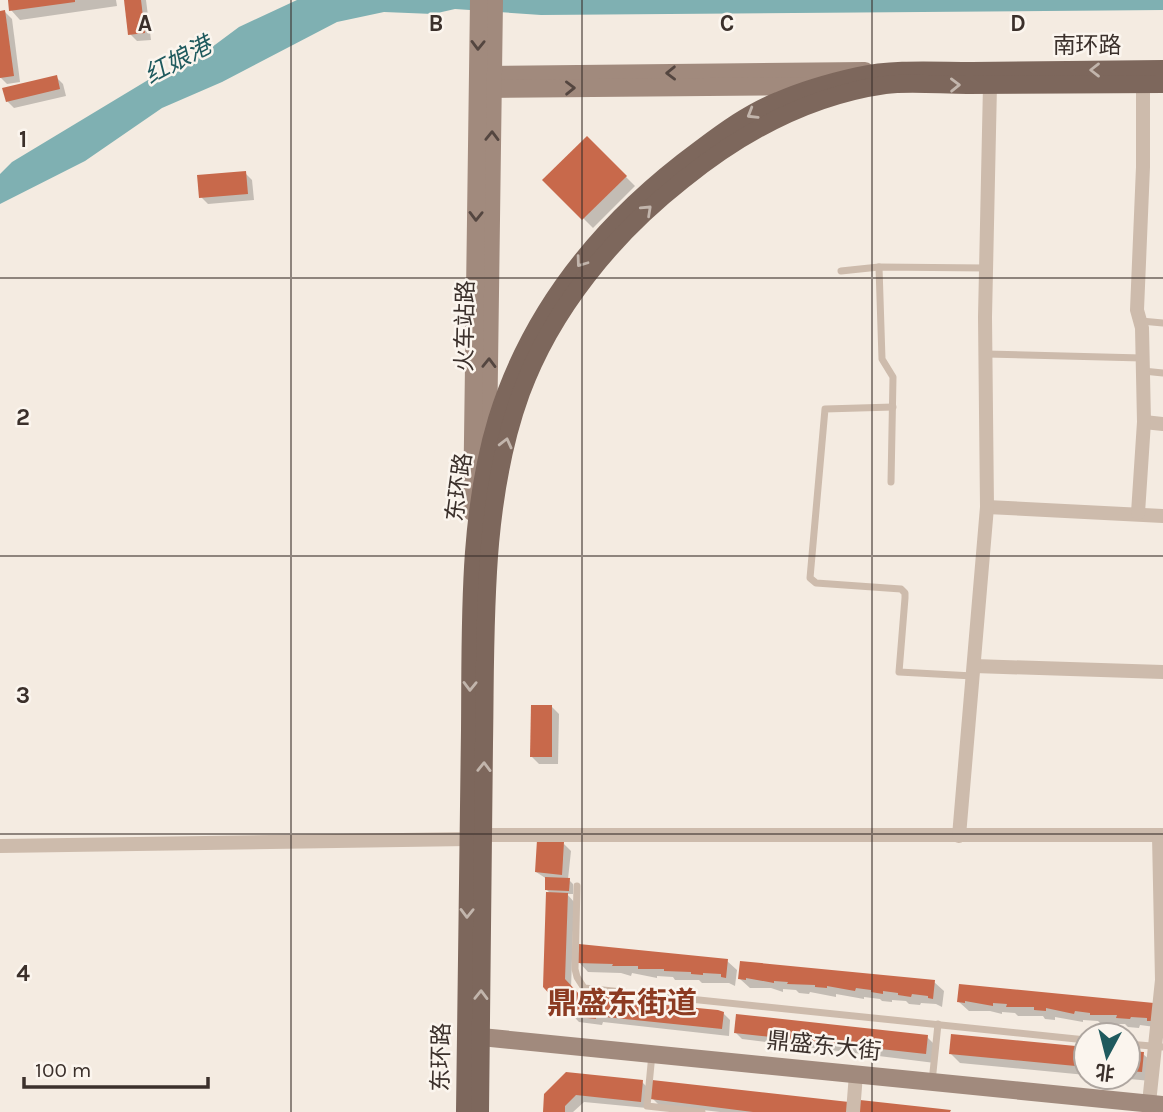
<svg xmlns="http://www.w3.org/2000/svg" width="1163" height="1112" viewBox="0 0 1163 1112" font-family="Karla,'Noto Sans SC',sans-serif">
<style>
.water{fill:#7fb0b2}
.shadow{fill:#0003}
.building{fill:#c8694b}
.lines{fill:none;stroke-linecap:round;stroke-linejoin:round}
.lane{stroke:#cdbbac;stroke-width:7}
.street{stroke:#cdbbac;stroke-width:14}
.secondary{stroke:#a18a7d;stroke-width:18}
.primary{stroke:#7d675c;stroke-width:18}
.oneway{stroke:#544640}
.oneway2{stroke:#c2b5ac}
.grid{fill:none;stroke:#3b302b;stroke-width:2;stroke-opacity:0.55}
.labels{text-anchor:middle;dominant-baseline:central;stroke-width:5;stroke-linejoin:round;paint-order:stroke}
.street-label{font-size:23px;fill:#3b302b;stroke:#fbf5ee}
.water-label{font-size:24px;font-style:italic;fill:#1f5a5e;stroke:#fbf5ee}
.district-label{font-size:30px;font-weight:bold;fill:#8c3b22;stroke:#fbf5ee}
.grid-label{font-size:23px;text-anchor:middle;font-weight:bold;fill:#3b302b;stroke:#fbf5ee;stroke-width:5;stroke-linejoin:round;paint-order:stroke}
</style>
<rect width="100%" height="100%" fill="#f4ebe1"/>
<!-- water -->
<path class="water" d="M297,0h866v10l-622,5 -86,-6 -22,5 -49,-2 -47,10 -115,60 -60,26 -77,53 -85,43v-30l12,-12 136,-82 52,-24 39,-29z"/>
<!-- shadow -->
<g class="shadow">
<path d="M9,0h107l1,6 -97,14 -9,-10z"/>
<path d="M125,0h21l5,40 -14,1 -7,-7z"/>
<path d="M5,12l7,7 8,63 -13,2 -7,-7v-64z"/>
<path d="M56,77l7,7 3,12 -52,12 -7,-7z"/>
<path d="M587,138l48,48 -42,42 -48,-48z"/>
<path d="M245,173l7,7 2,20 -46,4 -7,-7z"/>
<path d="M552,707l7,7 -1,50h-19l-7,-7z"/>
<path d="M564,844l7,7 -3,28 5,5v10h-6l7,8 -3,86 9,9 66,5 3,3 74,8 7,7 -1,16 -126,-14 -1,3 -23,-3 -35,-36 7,-92 -5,-5 1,-10 -11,-7z"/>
<path d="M727,961l10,9 -2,16 -6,-3h-27l-3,-3h-24l-2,-3 -16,-1v2l-25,-5 -1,3 -10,-3 -33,-1 -9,-10z"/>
<path d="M742,963l192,19 10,9 -2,16 -6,-3 -15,-1 -1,2 -11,-1 -3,-3 -14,-1v2l-10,-1 -2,-2 -16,-2v2l-28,-5v3l-26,-5 -1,2 -10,-1 -3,-3 -13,-1v3l-12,-4h-21l-10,-9z"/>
<path d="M961,986l192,18 2,23 -15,-2 -1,3 -11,-1 -3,-3h-24l-3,-3 -15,-1v2l-28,-5v3l-10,-1 -2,-3h-25l-3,-3 -13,-1v2l-12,-3h-21l-10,-9z"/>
<path d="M735,1032l192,5 9,9 -1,17 -193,-24z"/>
<path d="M1086,1048v27l-126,-12 -9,-9z"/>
<path d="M1128,1052l15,2 10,9 -2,18 -43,-4h20z"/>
<path d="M642,1082l7,7 -2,19 -63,-6 -11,10h-29l2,-17z"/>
<path d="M652,1098l203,14h-135l-61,-7z"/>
</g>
<!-- building -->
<g class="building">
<path d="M8,0h67v2l-66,9z"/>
<path d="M124,0h17l4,33 -17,2z"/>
<path d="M5,10l9,66 -14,2v-67z"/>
<path d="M57,75l3,14 -54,13 -4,-14z"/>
<path d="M587,136l40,40 -45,44 -40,-40z"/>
<path d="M246,171l2,23 -49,4 -2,-23z"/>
<path d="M531,705h21v52h-22z"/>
<path d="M537,840l27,2 -2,33 -27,-3z"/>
<path d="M545,877l25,1 -1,13 -24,-1z"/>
<path d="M546,892l22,1 -3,86 15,16 18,2v-2l49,5 -1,3 72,7 6,2 -2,17 -126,-13v3l-26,-3 -27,-29z"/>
<path d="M579,944l149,15 -2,19 -5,-1v-3l-18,-1v2l-12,-1v-2l-27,-1v-2h-26v-3h-26l1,-2 -36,-1z"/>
<path d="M740,961l195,19 -2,19 -5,-1v-2l-16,-2 -1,3 -13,-2v-2l-15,-2v3l-12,-2v-2l-15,-2 -1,3 -28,-5v2l-12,-1v-2l-28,-1 1,-2 -14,-1v2l-28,-5v2l-8,-1z"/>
<path d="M959,984l195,19 -2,18h-5v-3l-16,-1 -1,2 -14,-1 1,-3h-27v-2l-15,-2 -1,3 -28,-6v3l-12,-1v-3h-28l1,-3 -14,-1v3l-28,-5v2l-8,-1z"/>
<path d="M736,1014l192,21 -2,19 -192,-21z"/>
<path d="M951,1034l135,13v20l-137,-13z"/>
<path d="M1128,1051l16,1 -2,20 -14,-1z"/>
<path d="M566,1072l77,8 -2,22 -65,-7 -11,11v6h-22l1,-18z"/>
<path d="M652,1080l197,22 -1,10h-95l-103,-13z"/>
<path d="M860,1100l91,10 -1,2h-92z"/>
</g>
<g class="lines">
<!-- lane -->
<g class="lane">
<path d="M879,267l3,92 11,18 -2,105"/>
<path d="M841,271l38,-4 107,1"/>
<path d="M1141,321l22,2"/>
<path d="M986,354l156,4"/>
<path d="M1143,371l20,2"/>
<path d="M893,407l-68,2 -15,169 6,5 85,6 4,4v5l-6,74 74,4"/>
<path d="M577,886l-2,83 2,8 7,11 502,52"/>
<path d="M1128,1044l35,3"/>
<path d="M652,1054l-5,52 55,6"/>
<path d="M932,1082l6,-58"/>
</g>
<!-- street -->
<g class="street">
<path d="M1144,422l19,2"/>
<path d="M987,507l176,9"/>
<path d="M1138,513l6,-91 -2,-94 -5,-18 6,-143v-83"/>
<path d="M974,666l189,6"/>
<path d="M483,835h680"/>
<path d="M959,836l28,-329 -2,-190 5,-232"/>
<path d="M0,846l468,-7"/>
<path d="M1149,1103l13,-123 -3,-144"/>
<path d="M853,1112l3,-38"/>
</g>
<!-- secondary -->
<g class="secondary">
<path d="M483,75l382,-4"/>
<path d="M481,89l333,-3"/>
<path d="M488,439l6,-439"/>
<path d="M472,512l7,-512"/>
<path d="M481,1037l682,68"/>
</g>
<!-- primary -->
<g class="primary">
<path d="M465,1112c2,-127 3,-255 5,-382 1,-102 -3,-212 27,-311 35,-113 109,-201 203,-270 24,-18 50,-37 78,-48 25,-11 53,-19 80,-25 37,-8 76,-5 114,-5 64,-1 127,-1 191,-2"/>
<path d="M480,1112c1,-123 2,-246 4,-369 2,-115 -3,-240 37,-350 31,-84 92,-158 162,-213 59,-48 125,-84 202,-95 25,-3 56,0 82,0 66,0 131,-1 196,-1"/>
</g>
</g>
<!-- one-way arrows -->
<defs><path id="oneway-chevron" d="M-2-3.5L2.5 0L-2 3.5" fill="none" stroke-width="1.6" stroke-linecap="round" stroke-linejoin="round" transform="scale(1.75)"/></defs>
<g class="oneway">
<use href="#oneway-chevron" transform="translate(478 45) rotate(91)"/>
<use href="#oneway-chevron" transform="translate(671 73) rotate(179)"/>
<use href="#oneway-chevron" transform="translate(570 88) rotate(-1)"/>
<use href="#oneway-chevron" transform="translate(492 136) rotate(-89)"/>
<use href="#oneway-chevron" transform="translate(476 216) rotate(91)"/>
<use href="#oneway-chevron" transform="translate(489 363) rotate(-89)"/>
</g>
<g class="oneway2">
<use href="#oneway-chevron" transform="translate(1095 70) rotate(180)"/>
<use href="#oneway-chevron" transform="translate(955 85) rotate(-1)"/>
<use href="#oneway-chevron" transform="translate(752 114) rotate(149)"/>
<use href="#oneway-chevron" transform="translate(647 210) rotate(-43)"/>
<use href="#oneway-chevron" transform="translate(581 262) rotate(126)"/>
<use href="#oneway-chevron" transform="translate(506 443) rotate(-76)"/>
<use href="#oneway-chevron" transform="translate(470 686) rotate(91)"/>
<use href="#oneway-chevron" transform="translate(484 767) rotate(-89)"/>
<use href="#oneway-chevron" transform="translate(467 913) rotate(91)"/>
<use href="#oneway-chevron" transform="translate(481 995) rotate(-89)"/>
</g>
<!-- grid -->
<path class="grid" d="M291,0v1112M582,0v1112M872,0v1112M0,278h1163M0,556h1163M0,834h1163"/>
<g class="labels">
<!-- street labels -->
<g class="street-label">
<text x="1087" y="45">南环路</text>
<text transform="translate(465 326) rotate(-89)">火车站路</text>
<text transform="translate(459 487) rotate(-82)">东环路</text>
<text transform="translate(824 1046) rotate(6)">鼎盛东大街</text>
<text transform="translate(441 1057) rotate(-89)">东环路</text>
</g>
<!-- water labels -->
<g class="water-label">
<text transform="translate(178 60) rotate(-28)">红娘港</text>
</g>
<!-- district labels -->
<g class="district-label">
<text x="622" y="1003">鼎盛东街道</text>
</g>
</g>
<g class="grid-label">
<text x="145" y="31">A</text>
<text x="436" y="31">B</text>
<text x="727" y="31">C</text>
<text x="1018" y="31">D</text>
<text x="23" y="147">1</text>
<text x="23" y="425">2</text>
<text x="23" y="703">3</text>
<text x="23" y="981">4</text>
</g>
<!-- north arrow -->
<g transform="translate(1107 1056) rotate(187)"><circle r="33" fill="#fbf5ee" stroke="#aea6a0" stroke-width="2"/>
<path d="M0-5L12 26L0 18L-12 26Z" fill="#1f5a5e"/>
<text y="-10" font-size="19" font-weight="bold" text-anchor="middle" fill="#3b302b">北</text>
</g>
<!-- scale -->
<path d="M24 1077v10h184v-10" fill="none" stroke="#3b302b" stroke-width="3.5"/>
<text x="35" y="1077" font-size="21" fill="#3b302b" stroke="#fbf5ee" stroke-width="5" paint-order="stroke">100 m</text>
</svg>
